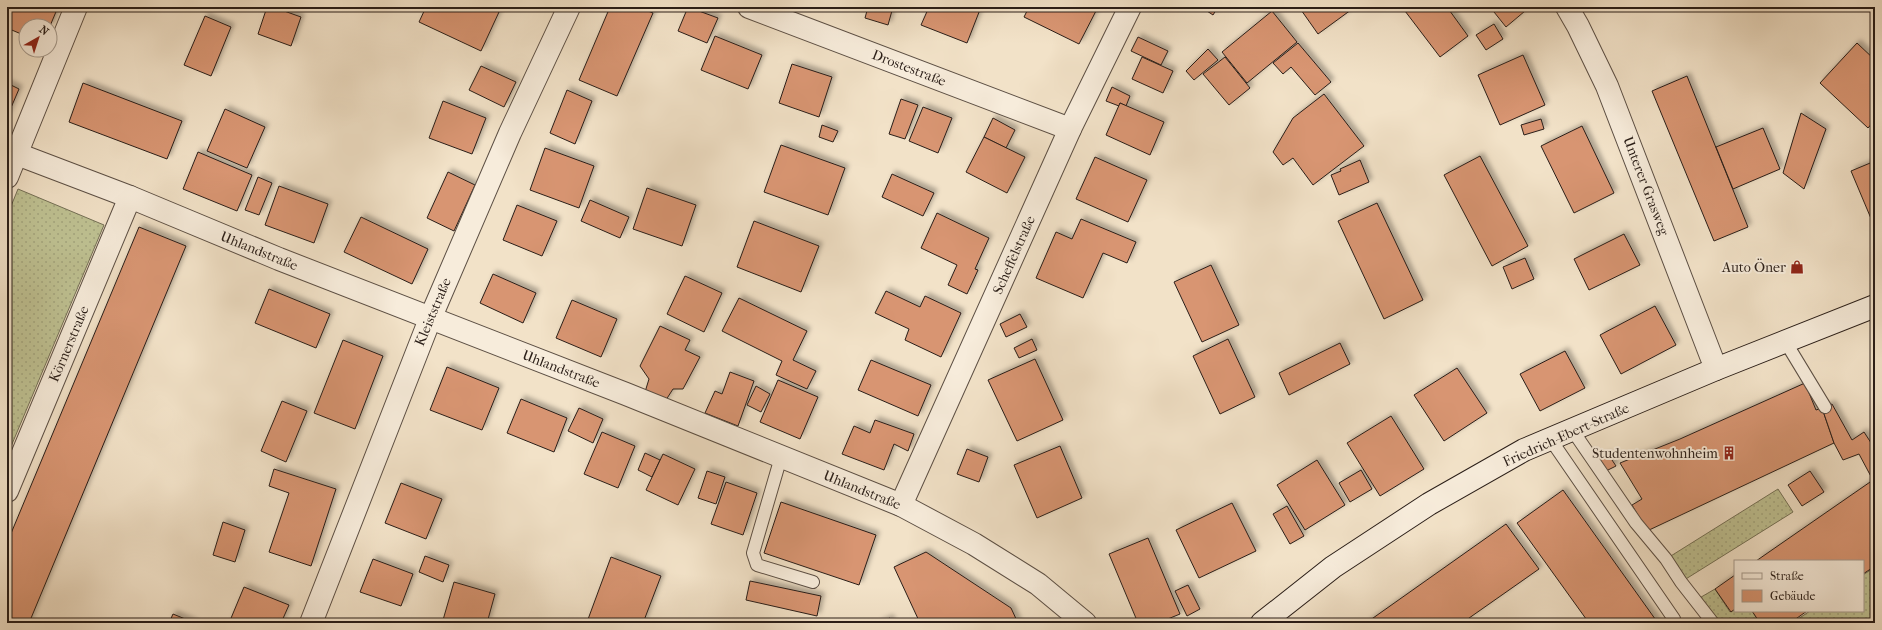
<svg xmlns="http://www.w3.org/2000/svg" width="1882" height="630" viewBox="0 0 1882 630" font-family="'IM FELL French Canon',serif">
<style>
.grass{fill:url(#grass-dots);stroke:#747056}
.building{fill:#d89572;stroke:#2a1e18;filter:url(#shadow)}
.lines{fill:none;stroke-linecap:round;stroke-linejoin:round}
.lane-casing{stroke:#5c4f44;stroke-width:14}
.street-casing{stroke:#5c4f44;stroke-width:24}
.secondary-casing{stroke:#2a1e18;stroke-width:24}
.lane{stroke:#f7ecdb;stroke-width:12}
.street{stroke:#f7ecdb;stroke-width:22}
.secondary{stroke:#f7ecdb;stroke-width:22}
.labels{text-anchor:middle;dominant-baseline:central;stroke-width:4;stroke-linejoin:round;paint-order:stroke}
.street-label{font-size:14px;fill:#2a1e18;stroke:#f7ecdb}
.poi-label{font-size:14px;fill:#2a1e18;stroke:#f7ecdb;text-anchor:end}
</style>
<defs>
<pattern id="grass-dots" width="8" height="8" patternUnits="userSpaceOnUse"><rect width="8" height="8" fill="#bfc293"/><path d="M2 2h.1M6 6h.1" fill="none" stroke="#a4a67e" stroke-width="1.8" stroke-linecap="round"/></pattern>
<filter id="shadow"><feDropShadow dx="3.5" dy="-3.5" stdDeviation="2" flood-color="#0004"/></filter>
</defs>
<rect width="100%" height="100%" fill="#f2e2c8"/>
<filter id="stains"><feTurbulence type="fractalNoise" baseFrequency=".005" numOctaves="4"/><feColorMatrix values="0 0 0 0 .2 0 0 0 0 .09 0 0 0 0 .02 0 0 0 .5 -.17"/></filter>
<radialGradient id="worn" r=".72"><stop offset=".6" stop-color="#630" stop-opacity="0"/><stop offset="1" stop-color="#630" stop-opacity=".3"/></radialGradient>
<!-- grass -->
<g class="grass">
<path d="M18,189l86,36 -97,231v-240z"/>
<path d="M1778,489l15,23 -112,70 -15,-23z"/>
<path d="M1875,567v56h-83l18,-12h53v-36z"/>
<path d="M1715,589l15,23 5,-3v2h17l8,12h-47l-17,-23z"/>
</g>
<!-- building -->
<g class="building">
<path d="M9,7h49l-8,19h-24v10l-19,-8z"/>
<path d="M267,7h6l28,10 -10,29 -33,-12z"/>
<path d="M426,7h62l11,5 -18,39 -62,-29z"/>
<path d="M610,7h28l15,6 -36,83 -38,-16z"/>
<path d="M688,7l30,11 -11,25 -29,-12z"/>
<path d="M868,7h25l-5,18 -23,-7z"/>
<path d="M929,7h52l-14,36 -46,-18z"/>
<path d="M1029,7h69l-19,37 -55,-27z"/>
<path d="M1201,7h17l-5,8z"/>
<path d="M1299,7h56l-37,27z"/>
<path d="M1411,7h36l21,29 -28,21 -35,-46z"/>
<path d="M1490,7h32l3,4 -19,16z"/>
<path d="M1272,11l25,31 -50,41 -25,-31z"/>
<path d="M205,16l26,11 -20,49 -27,-11z"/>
<path d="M1494,24l9,15 -17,11 -10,-15z"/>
<path d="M715,36l47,19 -14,34 -47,-19z"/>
<path d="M1138,37l30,14 -7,14 -30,-14z"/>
<path d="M1298,43l33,39 -16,13 -24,-28 -8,7 -10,-11z"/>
<path d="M1857,43l18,17v60l-7,8 -48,-45z"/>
<path d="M1208,49l10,11 -24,20 -8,-9z"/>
<path d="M1523,55l22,50 -45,20 -22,-50z"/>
<path d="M1142,57l31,14 -10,22 -31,-14z"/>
<path d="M1225,57l25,31 -21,17 -26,-31z"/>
<path d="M792,64l40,13 -13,40 -40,-14z"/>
<path d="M481,66l35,16 -12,25 -35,-17z"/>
<path d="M1687,76l61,151 -34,14 -62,-150z"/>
<path d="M7,83l12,6 -12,28z"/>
<path d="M83,83l99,38 -15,38 -98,-37z"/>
<path d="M1112,87l18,9 -4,10 -6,-3 -1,3 -13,-5z"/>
<path d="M567,90l25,11 -17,43 -25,-11z"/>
<path d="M1324,94l40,52 -51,39 -20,-27 -10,7 -10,-13 20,-34z"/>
<path d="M901,99l17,6 -13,34 -16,-5z"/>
<path d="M443,101l43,17 -14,36 -43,-16z"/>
<path d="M1120,103l44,19 -14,33 -44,-20z"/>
<path d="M923,107l29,11 -14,35 -29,-12z"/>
<path d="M225,109l40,18 -18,41 -40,-17z"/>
<path d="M1801,113l25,16 -22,60 -21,-16z"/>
<path d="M993,118l22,12 -9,18 -22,-11z"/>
<path d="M1541,119l3,10 -20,6 -3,-10z"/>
<path d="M822,125l16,6 -5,11 -14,-5z"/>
<path d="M1582,126l32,67 -40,20 -33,-67z"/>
<path d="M1763,128l17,41 -47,20 -17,-42z"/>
<path d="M984,137l41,20 -18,36 -41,-21z"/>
<path d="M781,145l64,23 -17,47 -64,-23z"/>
<path d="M545,148l49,18 -15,42 -49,-18z"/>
<path d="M198,152l54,23 -15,36 -54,-22z"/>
<path d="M1480,156l48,90 -36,20 -48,-91z"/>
<path d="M1095,157l52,23 -19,42 -52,-23z"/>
<path d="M1360,160l9,22 -30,13 -8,-20 10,-4 -1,-2z"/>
<path d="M1875,161v67l-24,-57z"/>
<path d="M448,172l27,13 -21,46 -27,-13z"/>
<path d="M892,174l42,19 -11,23 -41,-19z"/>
<path d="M258,177l14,6 -13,32 -14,-5z"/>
<path d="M279,186l49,18 -14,39 -49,-18z"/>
<path d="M647,188l49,17 -14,41 -49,-17z"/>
<path d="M590,200l39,17 -9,21 -39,-17z"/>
<path d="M1377,203l46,97 -39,19 -46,-98z"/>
<path d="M517,205l40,16 -15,35 -39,-16z"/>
<path d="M937,213l52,25 -14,31 3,1 -11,24 -19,-9 9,-20 -36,-17z"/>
<path d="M361,217l67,32 -16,35 -68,-32z"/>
<path d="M1081,219l55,23 -9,21 -24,-10 -20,45 -47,-20 20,-46 16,7z"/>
<path d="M754,221l65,25 -18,46 -64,-25z"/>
<path d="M139,227l47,19 -157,377h-22v-80z"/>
<path d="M1624,234l16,31 -51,25 -15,-31z"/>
<path d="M1525,258l9,21 -22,10 -9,-22z"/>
<path d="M1211,265l28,60 -37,17 -28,-60z"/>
<path d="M493,274l43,19 -13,30 -43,-20z"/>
<path d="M685,276l37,17 -18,39 -37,-18z"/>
<path d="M269,289l61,25 -14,34 -61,-25z"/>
<path d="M886,291l34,16 5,-11 36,17 -20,44 -36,-17 4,-11 -34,-16z"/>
<path d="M739,298l68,33 -14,29 23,11 -9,18 -31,-14 6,-14 -60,-30z"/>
<path d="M572,300l45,19 -16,38 -45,-19z"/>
<path d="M1655,306l21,39 -55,29 -21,-39z"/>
<path d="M1020,314l7,13 -21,10 -6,-13z"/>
<path d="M660,326l30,14 -5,10 15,7 -17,32h-10l-9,14 -19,-11 4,-13 -9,-13z"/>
<path d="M1032,339l5,11 -18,8 -5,-10z"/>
<path d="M1228,339l27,58 -35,17 -27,-58z"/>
<path d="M343,340l40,16 -28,73 -41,-16z"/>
<path d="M1340,343l10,21 -61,31 -10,-22z"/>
<path d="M1565,351l20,37 -45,23 -20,-37z"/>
<path d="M1035,359l28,61 -46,21 -29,-61z"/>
<path d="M871,360l60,25 -13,31 -60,-26z"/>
<path d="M447,367l52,21 -17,42 -52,-20z"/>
<path d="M1457,368l30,45 -43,28 -30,-46z"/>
<path d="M730,372l24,9 -16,45 -33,-13 10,-22 7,3z"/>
<path d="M778,380l40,17 -18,42 -40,-17z"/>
<path d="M1805,383l11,27 6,-2 12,35 -187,88 -15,-26 10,-6 -22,-36 60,-24z"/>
<path d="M756,386l14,8 -9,18 -14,-7z"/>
<path d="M521,399l46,19 -13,34 -47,-19z"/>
<path d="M282,401l25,10 -21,51 -25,-11z"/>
<path d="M1832,404l20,36 12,-8 11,17v35l-16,-30 -16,6 -9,-17 -12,-35z"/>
<path d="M579,408l24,11 -10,24 -25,-12z"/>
<path d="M1391,416l33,53 -44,27 -33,-53z"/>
<path d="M875,420l39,14 -6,17 -14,-7 -10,26 -42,-16 12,-28 16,7z"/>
<path d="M602,432l33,14 -17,42 -34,-14z"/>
<path d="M1060,446l22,52 -45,20 -23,-53z"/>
<path d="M967,449l21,8 -9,25 -22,-8z"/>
<path d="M645,453l15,7 -8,17 -14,-7z"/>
<path d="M663,454l32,15 -17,36 -32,-15z"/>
<path d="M1608,454l8,12 -10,5 -8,-11z"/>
<path d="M1317,460l28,45 -40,25 -28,-45z"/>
<path d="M274,469l62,20 -25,77 -42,-14 20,-59 -20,-7z"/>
<path d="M1361,470l11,19 -22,13 -11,-19z"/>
<path d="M707,471l18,6 -9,27 -18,-6z"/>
<path d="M1810,471l14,21 -22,14 -14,-21z"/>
<path d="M1873,480l2,4v82l-12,8v-13h-107z"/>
<path d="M726,482l31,11 -14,42 -32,-11z"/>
<path d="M401,483l41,16 -16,40 -41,-16z"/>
<path d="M1563,490l95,133h-69l-72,-100z"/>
<path d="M781,502l95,33 -17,50 -95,-32z"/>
<path d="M1232,503l24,48 -57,27 -23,-48z"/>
<path d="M1287,506l17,30 -14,8 -17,-30z"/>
<path d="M223,522l22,8 -10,32 -22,-7z"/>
<path d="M1506,524l33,45 -77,54h-96z"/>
<path d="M1148,538l32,76 -22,9h-20l-29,-69z"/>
<path d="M926,552l85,56 7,15h-98l-26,-56z"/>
<path d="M425,556l24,9 -6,17 -24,-10z"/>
<path d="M611,557l50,19 -18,47 -56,-1z"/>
<path d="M373,559l40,15 -12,32 -41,-14z"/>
<path d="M1735,575v34l-4,3 -16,-23z"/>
<path d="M750,581l71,15 -4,20 -71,-16z"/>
<path d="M454,582l41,12 -8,29h-34l-10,-3z"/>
<path d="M1188,585l12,24 -13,7 -12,-25z"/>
<path d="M244,587l45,18 -8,18h-52z"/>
<path d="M1752,611h55l-17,12h-30z"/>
<path d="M173,614l22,9h-26z"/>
<path d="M890,618l2,5h-14z"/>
</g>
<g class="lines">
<!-- lane casing -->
<g class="lane-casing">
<g id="lane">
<path d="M1785,341l40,66"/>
<path d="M1573,431l63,92 30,36 15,23 32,41"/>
<path d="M1551,440l123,179"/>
<path d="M781,457l-28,96 4,12 56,17"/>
</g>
</g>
<!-- street casing -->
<g class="street-casing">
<g id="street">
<path d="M749,7l321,122"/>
<path d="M1567,7l11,19 29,60 109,283"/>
<path d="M17,154l113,43 149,62 347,135 275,111 73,39 64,40 47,39"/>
<path d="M7,177l69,-170"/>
<path d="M7,491l123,-294"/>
<path d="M901,505l169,-376 60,-122"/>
<path d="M311,623l119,-304 80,-186 59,-126"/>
</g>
</g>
<!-- secondary casing -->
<g class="secondary-casing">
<path id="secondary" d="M1262,623l71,-56 96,-63 95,-54 192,-81 159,-63"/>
</g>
<!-- lane -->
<use href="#lane" class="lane"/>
<!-- street -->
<use href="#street" class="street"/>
<!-- secondary -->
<use href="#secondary" class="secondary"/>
</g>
<!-- icons -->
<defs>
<g id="shop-bare" transform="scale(1.08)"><path d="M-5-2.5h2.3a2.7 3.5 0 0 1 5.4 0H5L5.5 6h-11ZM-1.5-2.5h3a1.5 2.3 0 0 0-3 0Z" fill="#8f2418" stroke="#f7ecdb" stroke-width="2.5" paint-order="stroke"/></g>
<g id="building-bare" transform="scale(1.08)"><path d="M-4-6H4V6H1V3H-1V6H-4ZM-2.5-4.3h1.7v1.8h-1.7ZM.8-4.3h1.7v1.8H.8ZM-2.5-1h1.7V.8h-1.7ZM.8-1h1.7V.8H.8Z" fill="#8f2418" stroke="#f7ecdb" stroke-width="2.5" paint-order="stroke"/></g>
</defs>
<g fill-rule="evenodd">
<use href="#shop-bare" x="1797" y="267"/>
<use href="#building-bare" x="1729" y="453"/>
</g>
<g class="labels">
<!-- street labels -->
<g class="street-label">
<text transform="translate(909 68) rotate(21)">Drostestraße</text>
<text transform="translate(1646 186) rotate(69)">Unterer Grasweg</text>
<text transform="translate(259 251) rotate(22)">Uhlandstraße</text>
<text transform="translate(1014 255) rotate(-66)">Scheffelstraße</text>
<text transform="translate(433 312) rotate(-67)">Kleiststraße</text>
<text transform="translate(69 344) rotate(-67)">Körnerstraße</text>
<text transform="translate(561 369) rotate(21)">Uhlandstraße</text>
<text transform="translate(1566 435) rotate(-24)">Friedrich-Ebert-Straße</text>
<text transform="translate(862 490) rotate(22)">Uhlandstraße</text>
</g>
<!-- poi labels -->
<g class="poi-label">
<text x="1786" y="267">Auto Öner</text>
<text x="1718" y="453">Studentenwohnheim</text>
</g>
</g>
<!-- margin -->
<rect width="1882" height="630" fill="none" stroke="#f2e2c8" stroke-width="24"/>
<rect x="8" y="8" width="1866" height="614" fill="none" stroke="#2a1e18" stroke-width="2"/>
<rect x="12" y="12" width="1858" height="606" fill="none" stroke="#2a1e18"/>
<!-- legend -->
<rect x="1734" y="560" width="130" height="52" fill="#f7ecdb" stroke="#a59a8d"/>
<rect x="1742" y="573" width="20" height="6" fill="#f7ecdb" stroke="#a59a8d"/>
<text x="1770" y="580" font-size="12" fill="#2a1e18">Straße</text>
<rect x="1742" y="590" width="20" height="12" fill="#d89572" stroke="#a59a8d"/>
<text x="1770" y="600" font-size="12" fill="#2a1e18">Gebäude</text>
<!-- north arrow -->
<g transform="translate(38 38) rotate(39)"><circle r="19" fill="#f7ecdb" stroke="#a59a8d"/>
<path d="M0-3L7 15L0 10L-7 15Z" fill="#8f2418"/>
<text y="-6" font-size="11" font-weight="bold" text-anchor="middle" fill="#2a1e18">N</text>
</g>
<rect width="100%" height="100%" filter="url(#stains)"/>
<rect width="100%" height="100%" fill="url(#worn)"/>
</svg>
